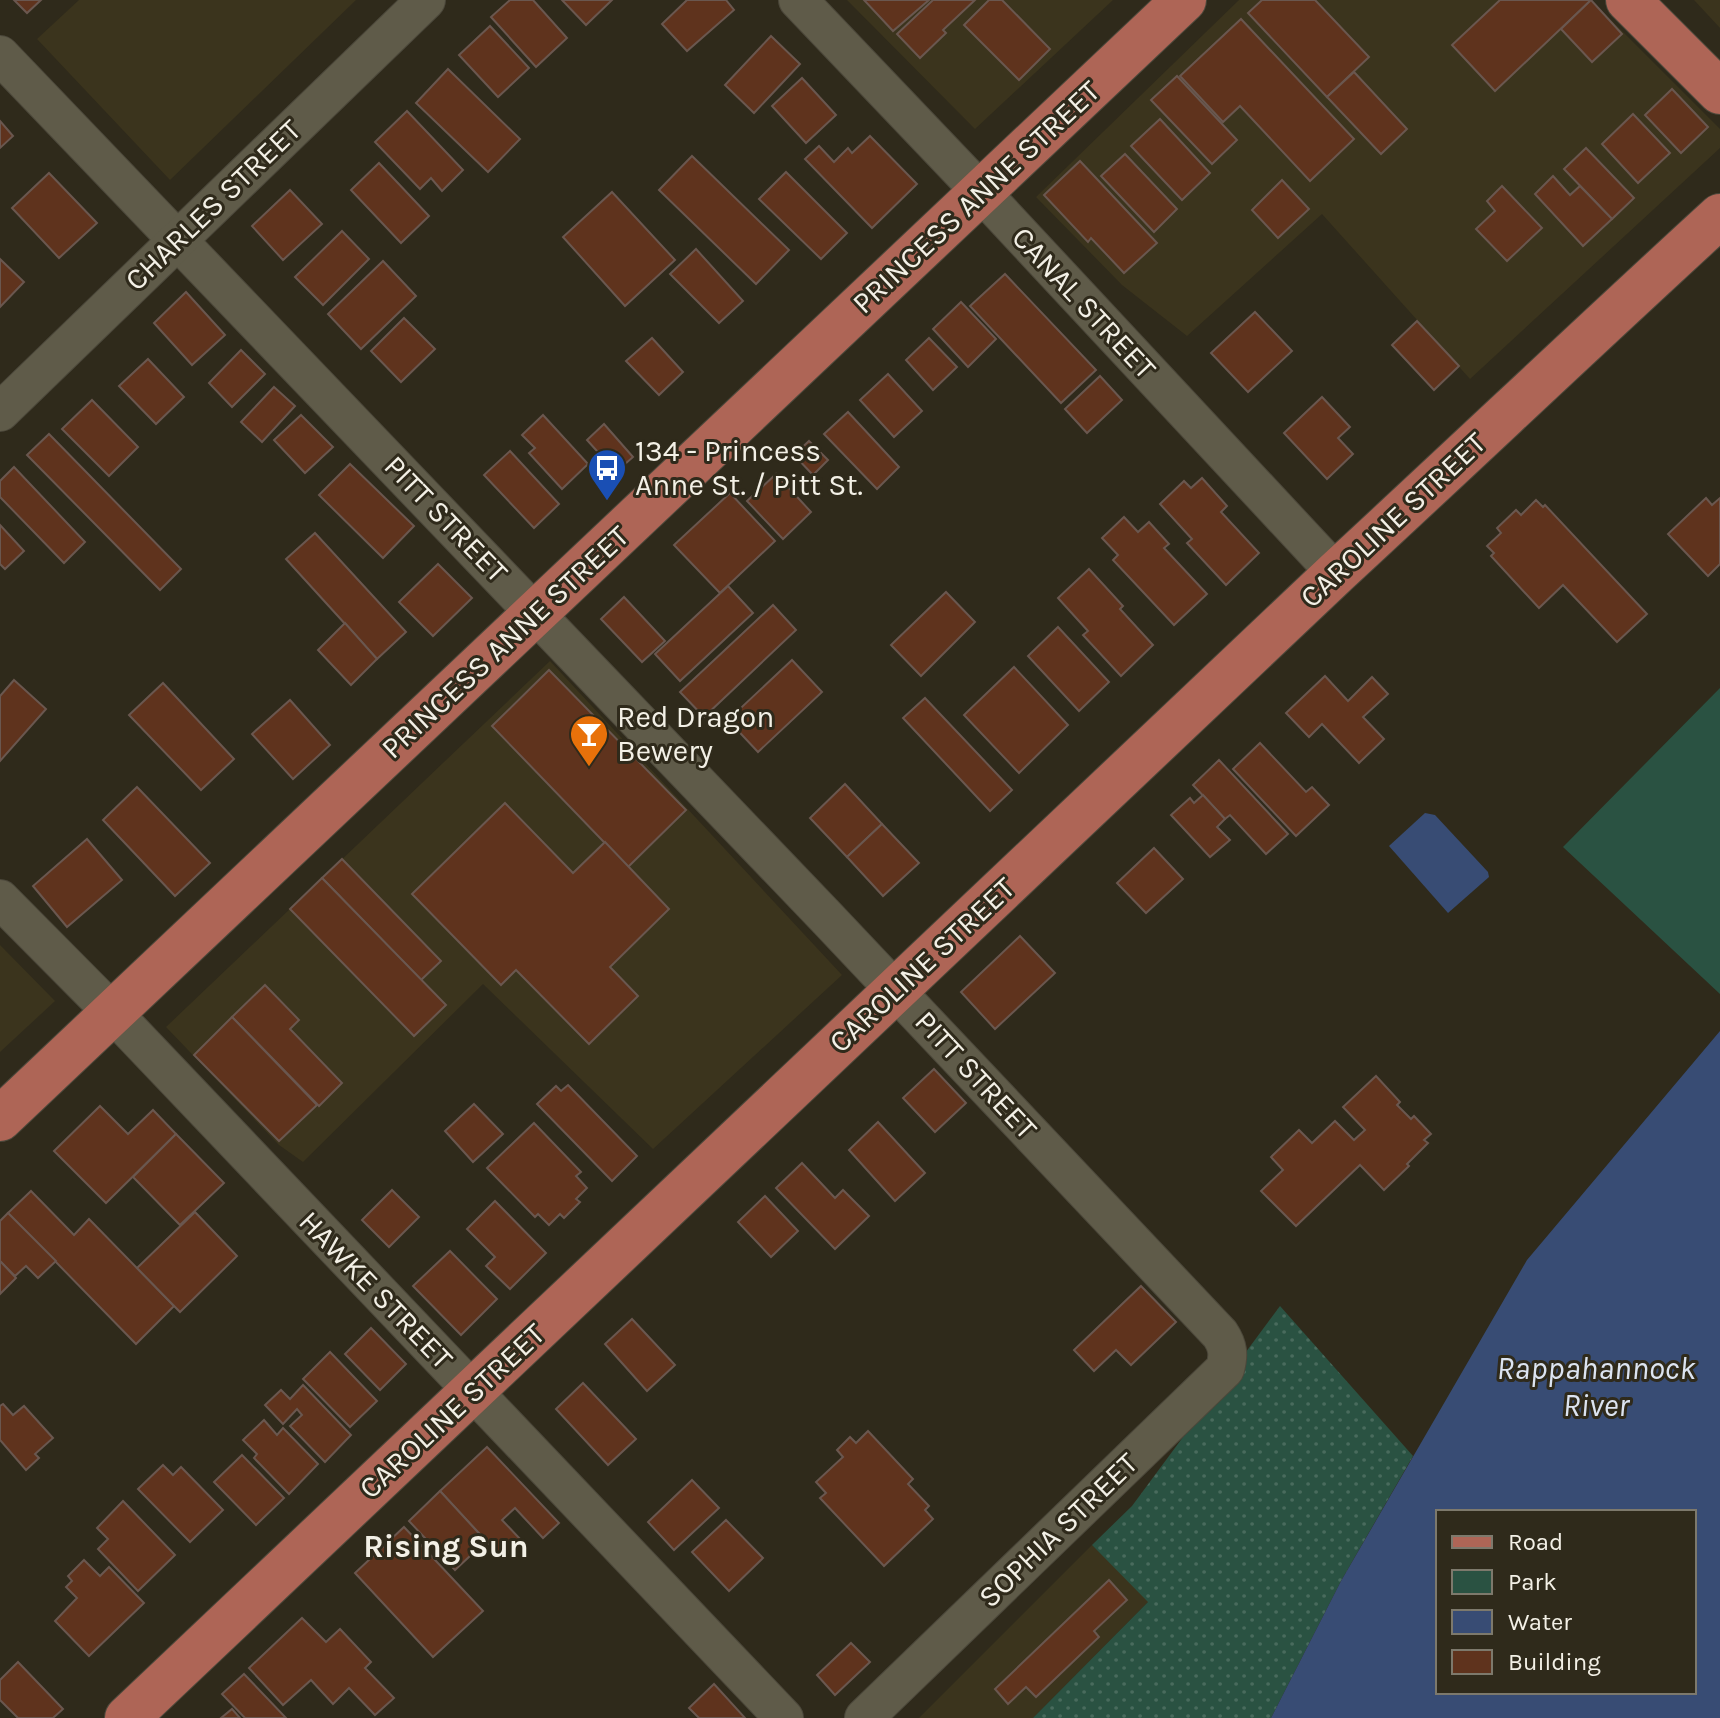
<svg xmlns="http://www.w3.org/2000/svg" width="1720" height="1718" viewBox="0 0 1720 1718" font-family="Karla,sans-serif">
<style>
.built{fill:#3b341d}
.green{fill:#2a5242}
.garden{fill:url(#garden-dots)}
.water{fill:#384c74;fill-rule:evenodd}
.building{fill:#5f331d;stroke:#6a574f;stroke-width:2}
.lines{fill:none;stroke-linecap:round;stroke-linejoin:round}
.street-casing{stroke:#4c483b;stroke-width:40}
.primary-casing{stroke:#4c483b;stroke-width:46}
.street{stroke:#5f5b49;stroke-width:38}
.primary{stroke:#ae6556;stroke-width:44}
.labels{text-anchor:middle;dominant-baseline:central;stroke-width:6;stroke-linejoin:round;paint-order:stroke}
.street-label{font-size:30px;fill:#f3f0e6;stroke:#2f2a1b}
.poi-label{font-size:30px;fill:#f3f0e6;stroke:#2f2a1b;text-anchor:start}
.water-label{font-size:32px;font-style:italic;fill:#dce4f1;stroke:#2f2a1b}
.neighbourhood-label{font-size:32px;font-weight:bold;fill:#f3f0e6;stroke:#2f2a1b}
</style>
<defs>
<pattern id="garden-dots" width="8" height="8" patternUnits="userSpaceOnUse" patternTransform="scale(2)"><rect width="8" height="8" fill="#2a5242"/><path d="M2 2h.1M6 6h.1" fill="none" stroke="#496b5d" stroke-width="1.8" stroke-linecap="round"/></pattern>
</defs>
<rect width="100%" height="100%" fill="#2f2a1b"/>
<!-- built -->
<g class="built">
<path d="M79,0h277l-186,180 -133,-141z"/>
<path d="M847,0h266l-138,129z"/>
<path d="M1239,0h352l129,129v19l-250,231 -148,-165 -135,122 -65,-51 -86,-88z"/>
<path d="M1694,0h26v28z"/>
<path d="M550,661l292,314 -189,174 -170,-165 -180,178 -24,-17 -113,-118z"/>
<path d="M0,945l55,56 -55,51z"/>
<path d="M1092,1545l57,56 -116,117h-114z"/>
</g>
<!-- green -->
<path class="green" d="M1720,688v306l-157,-147z"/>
<!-- garden -->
<path class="garden" d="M1280,1306l133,150 -72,125 -70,137h-238l115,-116 -56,-57 40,-39z"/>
<!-- water -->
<g class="water">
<path d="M1425,813l10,2 53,57 1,5 -41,36 -59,-67z"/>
<path d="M1720,1031v687h-449l70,-137 186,-321zM1694,1512v180h-256v-180z"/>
</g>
<!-- building -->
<g class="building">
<path d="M14,0h27l-14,13z"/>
<path d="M510,0h23l34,38 -31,29 -45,-50z"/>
<path d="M562,0h50l-26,25z"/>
<path d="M687,0h39l8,10 -47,41 -25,-27z"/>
<path d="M864,0h65l-36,31z"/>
<path d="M933,0h42l-32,30 3,3 -26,25 -23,-24z"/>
<path d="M989,0h13l48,49 -31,31 -55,-55z"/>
<path d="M1262,0h53l54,57 -42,40 -79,-84z"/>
<path d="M1500,0h91l-96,91 -43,-46z"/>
<path d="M1591,0l31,34 -30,28 -31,-33z"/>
<path d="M1241,19l113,120 -44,42 -70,-75 -17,16 -43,-46z"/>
<path d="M490,26l39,42 -31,29 -39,-42z"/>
<path d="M771,36l29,28 -46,49 -29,-28z"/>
<path d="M448,69l72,70 -32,33 -72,-69z"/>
<path d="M1354,72l53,57 -26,25 -54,-57z"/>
<path d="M1177,76l60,64 -25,24 -61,-64z"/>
<path d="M802,78l34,37 -30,28 -34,-37z"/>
<path d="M1672,89l36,38 -27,26 -36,-38z"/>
<path d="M407,111l56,59 -21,21 -11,-13 -11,11 -45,-47z"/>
<path d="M1633,114l37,39 -32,30 -36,-39z"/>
<path d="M1160,119l50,54 -28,27 -51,-54z"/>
<path d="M0,121l13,15 -13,12z"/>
<path d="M870,136l47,48 -45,44 -67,-69 14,-13 15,16 14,-14 4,5z"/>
<path d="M1586,148l48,50 -22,21 -48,-50z"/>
<path d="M1125,154l52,55 -23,23 -53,-56z"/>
<path d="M692,156l97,94 -33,34 -97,-94z"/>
<path d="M1080,161l77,82 -33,30 -33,-35 -3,4 -44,-47z"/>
<path d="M379,163l50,53 -28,27 -50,-53z"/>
<path d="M786,172l61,61 -26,26 -62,-60z"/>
<path d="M49,173l48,50 -38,35 -47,-50z"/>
<path d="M1553,176l17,19 10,-9 32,33 -29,27 -48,-52z"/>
<path d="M1282,180l27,29 -31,29 -26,-28z"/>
<path d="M1502,186l40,42 -35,33 -31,-32 19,-18 -8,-10z"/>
<path d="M290,190l32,34 -39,36 -31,-34z"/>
<path d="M612,192l63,68 -50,46 -62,-69z"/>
<path d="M342,231l27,28 -46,46 -28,-28z"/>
<path d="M696,249l47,52 -24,22 -49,-49z"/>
<path d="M0,259l24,23 -24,25z"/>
<path d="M383,261l33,35 -55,53 -33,-35z"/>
<path d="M1005,274l91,96 -35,33 -91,-97z"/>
<path d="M186,292l39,43 -33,30 -38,-42z"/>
<path d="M961,302l35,37 -28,28 -35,-38z"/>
<path d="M1255,312l37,39 -44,41 -37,-39z"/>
<path d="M404,318l31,31 -34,33 -30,-31z"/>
<path d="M1417,321l42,45 -25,24 -42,-45z"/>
<path d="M652,338l31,34 -24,23 -33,-34z"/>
<path d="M929,338l28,29 -24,23 -27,-30z"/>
<path d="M241,350l24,24 -33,33 -23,-24z"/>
<path d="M148,359l36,38 -28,27 -37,-38z"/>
<path d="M888,374l34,37 -28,26 -34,-37z"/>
<path d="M1100,376l22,24 -35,33 -22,-24z"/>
<path d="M274,387l21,19 -33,36 -21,-20z"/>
<path d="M1322,397l28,30 -12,11 15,16 -26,25 -43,-46z"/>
<path d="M92,400l46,47 -29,29 -47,-47z"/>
<path d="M848,412l51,55 -22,22 -53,-55z"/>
<path d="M301,415l32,32 -28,26 -31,-33z"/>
<path d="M543,415l45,49 -26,25 -33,-36 6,-5 -13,-13z"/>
<path d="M604,424l29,33 -17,15 -29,-32z"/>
<path d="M49,434l132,135 -21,21 -133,-135z"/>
<path d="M809,441l19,19 -15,15 -19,-20z"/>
<path d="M510,451l49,53 -25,24 -50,-53z"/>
<path d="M350,464l64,62 -31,32 -64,-63z"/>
<path d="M14,467l71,75 -21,21 -64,-66v-16z"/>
<path d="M776,474l35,38 -28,27 -36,-38z"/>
<path d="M1202,478l25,28 -6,6 38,41 -33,32 -39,-42 5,-4 -32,-35 24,-23 7,7z"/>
<path d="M730,493l45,48 -55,52 -46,-48z"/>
<path d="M1706,498l6,7 8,-7v66l-12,12 -40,-42z"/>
<path d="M1536,500l7,7 2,-2 102,109 -30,28 -54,-57 -24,23 -48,-52 3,-3 -7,-7 14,-13 -4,-5 19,-18 5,5z"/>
<path d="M1124,517l14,15 11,-10 20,22 -5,4 43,46 -33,31 -61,-65 5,-5 -16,-17z"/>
<path d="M0,525l24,26 -19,18 -5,-5z"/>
<path d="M315,533l91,99 -29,27 -91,-100z"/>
<path d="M438,564l34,34 -39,38 -34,-34z"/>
<path d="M1089,569l34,37 -3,3 33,36 -32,31 -38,-41 5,-4 -30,-33z"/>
<path d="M728,586l25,27 -73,68 -25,-27z"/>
<path d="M946,592l29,30 -54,54 -30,-31z"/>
<path d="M624,597l41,44 -23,21 -41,-43z"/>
<path d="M773,605l23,25 -92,87 -24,-25z"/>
<path d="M345,623l32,36 -26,26 -33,-35z"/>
<path d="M1058,627l51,55 -30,29 -51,-55z"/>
<path d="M792,660l30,32 -64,60 -30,-32z"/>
<path d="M1014,667l54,58 -49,48 -55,-58z"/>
<path d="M549,670l137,140 -58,57 -136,-141z"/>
<path d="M1325,676l23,25 24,-24 16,17 -25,23 21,22 -25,24 -37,-39 -13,13 -23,-24z"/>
<path d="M14,680l32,29 -46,52v-65z"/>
<path d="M163,683l71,76 -33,31 -72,-75z"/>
<path d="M925,698l87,92 -22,21 -87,-93z"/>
<path d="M290,700l40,45 -37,34 -41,-45z"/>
<path d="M1260,743l46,49 6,-5 17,18 -33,31 -63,-67z"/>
<path d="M1219,760l69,74 -22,20 -36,-39 -5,4 -32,-34z"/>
<path d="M845,784l37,40 -35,33 -37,-39z"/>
<path d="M137,787l73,76 -35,33 -72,-76z"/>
<path d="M1203,795l22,24 -8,8 13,13 -20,17 -39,-42 19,-17 4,5z"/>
<path d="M505,803l68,70 32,-31 64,67 -59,58 28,29 -49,48 -73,-74 -15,15 -89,-91z"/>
<path d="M882,824l37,39 -36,33 -36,-39z"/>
<path d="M87,839l35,41 -55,47 -34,-41z"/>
<path d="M1154,848l29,31 -37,34 -29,-30z"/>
<path d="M342,859l99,102 -20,19 -99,-102z"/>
<path d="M322,878l124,127 -32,31 -124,-127z"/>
<path d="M1020,936l35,37 -60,56 -34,-37z"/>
<path d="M265,985l34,35 -9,9 52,54 -23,23 -87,-89z"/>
<path d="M232,1017l85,88 -38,36 -85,-86z"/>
<path d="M934,1069l32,34 -31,29 -32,-34z"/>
<path d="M1376,1076l24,26 -3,3 14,14 3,-3 17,18 -7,6 4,3 -21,21 2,2 -25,24 -24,-25 -64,61 -35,-35 22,-21 -12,-13 28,-27 13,13 23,-22 19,19 11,-10 -22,-23z"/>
<path d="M568,1085l69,71 -25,25 -75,-77 19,-18 5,5z"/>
<path d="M474,1104l29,30 -30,28 -28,-31z"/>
<path d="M100,1106l28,28 25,-24 23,24 -70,69 -52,-52z"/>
<path d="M878,1122l47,51 -30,28 -46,-51z"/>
<path d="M534,1123l47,49 -5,4 11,12 -11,11 4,3 -16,16 -4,-4 -11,11 -11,-11 -3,3 -48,-49z"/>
<path d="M176,1134l48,49 -44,42 -47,-48z"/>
<path d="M802,1163l33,35 8,-8 26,26 -34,33 -59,-61z"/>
<path d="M392,1190l27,27 -30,30 -27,-27z"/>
<path d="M31,1191l43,44 15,-16 85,87 -38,38 -128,-131z"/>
<path d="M765,1196l33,35 -27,26 -33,-35z"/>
<path d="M495,1201l51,52 -36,36 -24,-23 9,-9 -28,-28z"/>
<path d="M195,1212l42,44 -57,56 -43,-44z"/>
<path d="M8,1213l48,48 -18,17 -12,-12 -11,10 -15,-15v-40z"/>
<path d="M450,1251l47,48 -36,36 -48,-49z"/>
<path d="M0,1261l16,17 -16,16z"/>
<path d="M1141,1286l35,36 -45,43 -15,-15 -22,21 -20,-21z"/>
<path d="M632,1319l43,46 -28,26 -42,-47z"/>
<path d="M371,1328l35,36 -26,26 -35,-36z"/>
<path d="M330,1352l47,49 -27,26 -47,-48z"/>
<path d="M583,1383l53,56 -28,26 -52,-56z"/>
<path d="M303,1385l48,50 -26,27 -35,-36 12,-11 -5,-6 -14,15 -18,-19 16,-15 9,9z"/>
<path d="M3,1404l10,11 11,-9 29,32 -18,16 4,4 -13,12 -26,-30v-34z"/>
<path d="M264,1420l13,15 6,-7 35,36 -29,30 -35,-36 3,-4 -14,-14z"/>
<path d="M868,1431l45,48 -5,5 21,22 -4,4 8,9 -49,47 -64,-68 6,-5 -10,-11 27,-25 -6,-7 13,-13 6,6z"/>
<path d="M487,1447l72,76 -16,15 -28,-30 -13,12 19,20 -19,18 -62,-67z"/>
<path d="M242,1455l42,43 -28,27 -42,-43z"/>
<path d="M163,1465l10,10 8,-8 42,43 -33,32 -52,-53z"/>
<path d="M692,1480l27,28 -45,42 -26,-28z"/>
<path d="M440,1491l46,50 -31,29 -46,-49z"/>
<path d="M123,1501l52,54 -37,36 -40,-42 10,-10 -11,-11z"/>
<path d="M726,1520l37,38 -34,33 -37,-39z"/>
<path d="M404,1527l79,84 -50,46 -78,-84z"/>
<path d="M84,1560l16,16 9,-9 35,36 -55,53 -34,-35 22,-23 -11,-11 6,-6 -4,-5z"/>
<path d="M1109,1580l18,20 -33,31 5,6 -63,60 -10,-10 -18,17 -13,-15z"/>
<path d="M302,1618l24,24 14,-13 31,33 -6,6 29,30 -19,17 -26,-27 -16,16 -22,-24 -28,25 -34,-37z"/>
<path d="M851,1643l19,19 -35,33 -18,-20z"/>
<path d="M18,1662l45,47 -10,9h-35l-18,-18v-20z"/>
<path d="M244,1674l42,44h-41l-23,-24z"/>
<path d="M714,1684l31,34h-46l-10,-10z"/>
<path d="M232,1709l8,9h-19z"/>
</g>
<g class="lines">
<!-- street casing -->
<g class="street-casing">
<g id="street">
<path d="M798,0l183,192 355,381"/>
<path d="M0,55l826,862 394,417c8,12 9,21 5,35l-361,349"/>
<path d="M0,412l426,-412"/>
<path d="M0,899l112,113 672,706"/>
</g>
</g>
<!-- primary casing -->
<g class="primary-casing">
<g id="primary">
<path d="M1628,0l92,92"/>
<path d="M0,1119l1184,-1119"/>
<path d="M127,1718l1209,-1145c129,-119 255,-239 384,-357"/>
</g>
</g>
<!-- street -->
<use href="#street" class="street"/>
<!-- primary -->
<use href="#primary" class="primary"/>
</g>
<!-- icons -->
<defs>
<g id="bus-pin" transform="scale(2)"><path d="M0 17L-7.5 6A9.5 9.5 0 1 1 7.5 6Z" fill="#1a4fb4" stroke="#2f2a1b"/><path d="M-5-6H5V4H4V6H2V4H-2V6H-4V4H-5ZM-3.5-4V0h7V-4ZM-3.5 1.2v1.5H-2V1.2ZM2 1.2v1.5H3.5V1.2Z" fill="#fff"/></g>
<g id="bar-pin" transform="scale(2)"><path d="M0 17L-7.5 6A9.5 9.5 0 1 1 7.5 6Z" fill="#e8710a" stroke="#2f2a1b"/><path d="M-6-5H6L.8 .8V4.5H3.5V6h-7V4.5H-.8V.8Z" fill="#fff"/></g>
</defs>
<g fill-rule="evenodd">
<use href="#bus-pin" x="607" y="468"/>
<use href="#bar-pin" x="589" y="734"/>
</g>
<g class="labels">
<!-- street labels -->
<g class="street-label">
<text transform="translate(976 197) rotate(-43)">PRINCESS ANNE STREET</text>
<text transform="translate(213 205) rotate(-44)">CHARLES STREET</text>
<text transform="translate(1084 303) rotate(47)">CANAL STREET</text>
<text transform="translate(446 519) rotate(46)">PITT STREET</text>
<text transform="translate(1393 520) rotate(-43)">CAROLINE STREET</text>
<text transform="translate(505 642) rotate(-43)">PRINCESS ANNE STREET</text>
<text transform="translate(922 965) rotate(-43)">CAROLINE STREET</text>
<text transform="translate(976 1075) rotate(47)">PITT STREET</text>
<text transform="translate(376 1290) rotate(46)">HAWKE STREET</text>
<text transform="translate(452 1411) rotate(-43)">CAROLINE STREET</text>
<text transform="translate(1058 1530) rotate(-44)">SOPHIA STREET</text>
</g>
<!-- poi labels -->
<g class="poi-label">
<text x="635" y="451">134 - Princess<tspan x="635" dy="34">Anne St. / Pitt St.</tspan></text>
<text x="617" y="717">Red Dragon<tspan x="617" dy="34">Bewery</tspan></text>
</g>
<!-- water labels -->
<g class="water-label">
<text x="1596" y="1368">Rappahannock<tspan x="1596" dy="37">River</tspan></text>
</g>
<!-- neighbourhood labels -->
<g class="neighbourhood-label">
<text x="446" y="1546">Rising Sun</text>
</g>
</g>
<!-- legend -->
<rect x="1436" y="1510" width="260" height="184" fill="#2f2a1b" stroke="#7d796c" stroke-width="2"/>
<rect x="1452" y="1536" width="40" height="12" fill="#ae6556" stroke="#7d796c" stroke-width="2"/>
<text x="1508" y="1550" font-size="24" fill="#f3f0e6">Road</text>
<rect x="1452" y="1570" width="40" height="24" fill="#2a5242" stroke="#7d796c" stroke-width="2"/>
<text x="1508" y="1590" font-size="24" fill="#f3f0e6">Park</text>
<rect x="1452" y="1610" width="40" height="24" fill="#384c74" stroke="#7d796c" stroke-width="2"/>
<text x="1508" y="1630" font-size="24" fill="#f3f0e6">Water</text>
<rect x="1452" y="1650" width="40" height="24" fill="#5f331d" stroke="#7d796c" stroke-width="2"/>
<text x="1508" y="1670" font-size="24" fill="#f3f0e6">Building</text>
</svg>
